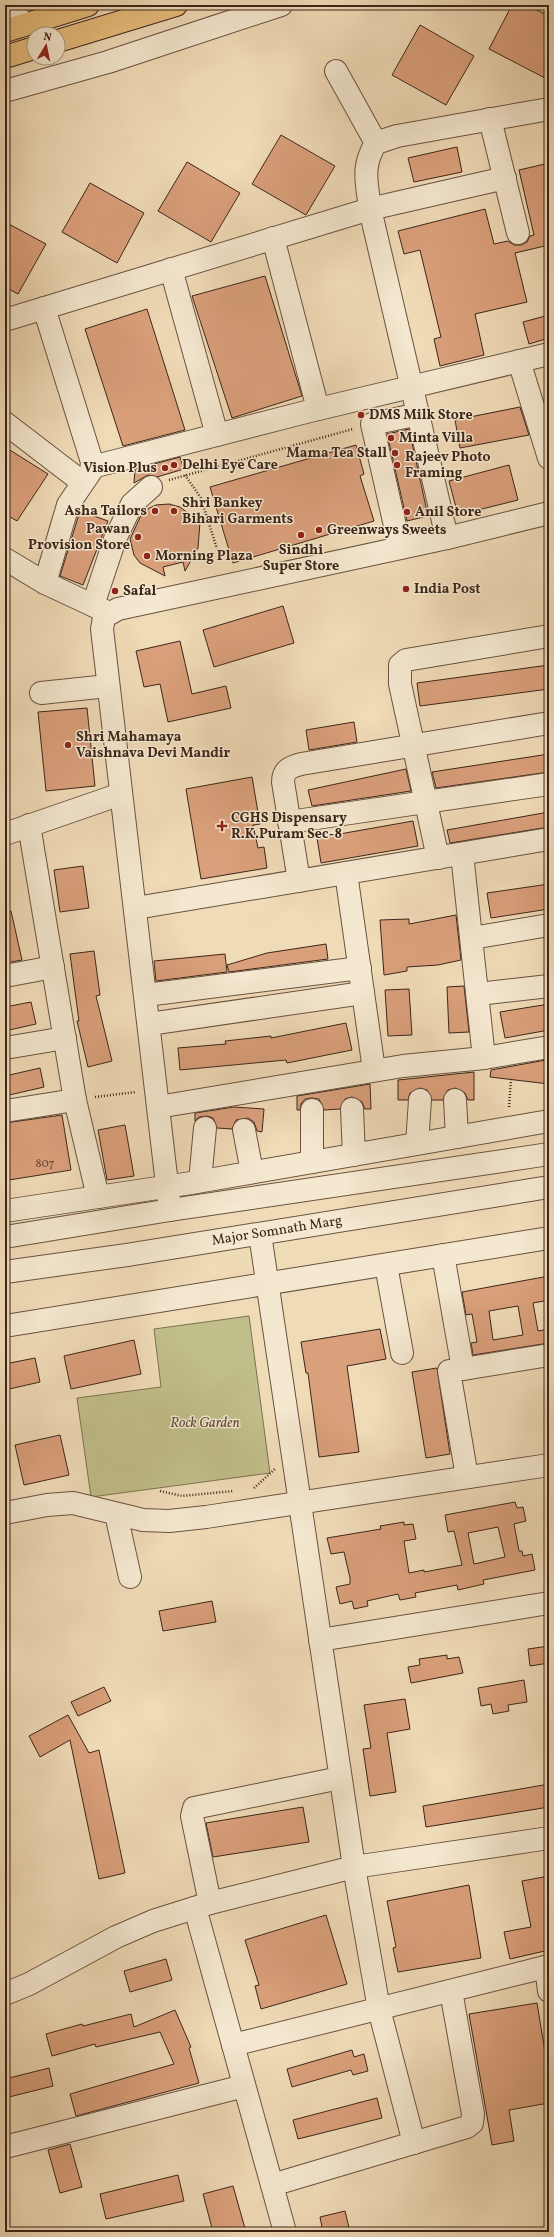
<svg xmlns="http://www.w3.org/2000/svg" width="554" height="2237" viewBox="0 0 554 2237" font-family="Vollkorn,serif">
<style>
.green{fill:#c0be8a;stroke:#7e7252}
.building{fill:#daa07b;stroke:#3c251a;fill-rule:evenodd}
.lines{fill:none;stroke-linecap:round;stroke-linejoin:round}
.minor-casing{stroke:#695241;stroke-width:24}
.major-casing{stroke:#3c251a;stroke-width:24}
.path{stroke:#3c251a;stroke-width:2.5;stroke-dasharray:1 2;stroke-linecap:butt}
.minor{stroke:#f5e8d0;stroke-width:22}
.major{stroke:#e8be7c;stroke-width:22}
.poi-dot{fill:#8f2418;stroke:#f5e8d0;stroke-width:1.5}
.labels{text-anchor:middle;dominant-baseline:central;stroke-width:3;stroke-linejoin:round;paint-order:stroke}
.number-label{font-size:12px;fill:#644432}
.poi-label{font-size:14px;font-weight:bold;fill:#3c251a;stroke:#f5e8d0;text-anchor:start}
.street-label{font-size:14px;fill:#3c251a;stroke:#f5e8d0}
.park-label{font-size:14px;font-style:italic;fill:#5d4b36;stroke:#f5e8d0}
</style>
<rect width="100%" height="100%" fill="#f0dbb7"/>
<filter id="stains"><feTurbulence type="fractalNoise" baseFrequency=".005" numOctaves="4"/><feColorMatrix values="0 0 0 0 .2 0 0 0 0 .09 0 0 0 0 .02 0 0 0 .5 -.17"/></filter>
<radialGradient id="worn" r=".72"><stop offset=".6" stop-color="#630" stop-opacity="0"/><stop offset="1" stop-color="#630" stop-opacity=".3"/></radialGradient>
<!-- green -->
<path class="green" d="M249,1316l21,157 -179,24 -14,-99 84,-11 -7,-58z"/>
<!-- building -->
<g class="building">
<path d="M512,5h15l22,11v53l-4,9 -56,-29z"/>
<path d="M420,25l54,31 -28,49 -54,-30z"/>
<path d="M281,135l54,31 -29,49 -54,-31z"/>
<path d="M457,147l5,25 -48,10 -6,-24z"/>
<path d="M187,162l53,31 -29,49 -53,-31z"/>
<path d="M545,164l4,18v63l-34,8 12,49 -52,12 9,41 -44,11 -6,-27 7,-2 -21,-87 -16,4 -6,-23 87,-22 9,35 14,-3 6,4h7l6,-3 3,-6 4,-1 -15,-65z"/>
<path d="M90,183l54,30 -27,50 -55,-31z"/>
<path d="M5,222l41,22 -28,50 -13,-7z"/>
<path d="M265,276l37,120 -70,22 -40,-122z"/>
<path d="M147,309l38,121 -62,16 -38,-117z"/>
<path d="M549,315v23l-20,6 -6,-22z"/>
<path d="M520,407l9,28 -69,13 -5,-28z"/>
<path d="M409,429l19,87 -21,5 -20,-87z"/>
<path d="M356,445l8,29 -4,2 14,45 -141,42 -23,-76z"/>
<path d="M5,447l43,27 -31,47 -12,-7z"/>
<path d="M180,457l4,12 -27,8 -9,-2 -14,8 1,-14z"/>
<path d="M509,465l9,35 -60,15 -9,-34z"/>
<path d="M169,504l11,3 20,15 -2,26 -13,23 -2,-9 -20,5 2,9 -25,-13 -6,-8 -4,-16 13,-28 13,-6z"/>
<path d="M80,511l28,10 -25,64 -23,-9z"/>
<path d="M283,606l11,37 -80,24 -11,-37z"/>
<path d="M180,641l12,53 34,-8 5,22 -63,14 -8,-38 -16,3 -8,-36z"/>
<path d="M549,665v24l-129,17 -3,-23z"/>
<path d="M87,708l8,78 -49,5 -8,-79z"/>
<path d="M354,722l3,20 -48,8 -3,-20z"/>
<path d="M549,754v18l-113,16 -4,-16z"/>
<path d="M406,769l5,22 -99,15 -4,-16z"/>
<path d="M252,777l8,47 -7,1 5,23 6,-1 3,21 -66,11 -15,-90z"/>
<path d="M549,812v15l-99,16 -3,-13z"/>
<path d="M413,821l5,25 -97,17 -4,-25z"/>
<path d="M83,866l6,42 -29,4 -6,-42z"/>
<path d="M549,884v25l-58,9 -4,-25z"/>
<path d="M11,911l11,49 -17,3v-51z"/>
<path d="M456,915l5,45 -23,5 -31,2v4l-23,4 -4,-55 29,-1v5z"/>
<path d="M326,944l2,15 -99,13 -2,-7 40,-12z"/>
<path d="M94,951l6,44 -4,1 16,65 -24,6 -11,-46h2l-9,-67z"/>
<path d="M225,954l2,18 -71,9 -2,-20z"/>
<path d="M464,986l5,46 -20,1 -2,-46z"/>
<path d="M409,989l3,46 -24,1 -3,-46z"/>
<path d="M31,1002l5,22 -31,7v-24z"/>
<path d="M549,1004v26l-44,8 -5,-26z"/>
<path d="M346,1023l6,27 -65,13 -1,-3 -106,10 -2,-22 48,-4 -1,-3 46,-5v2z"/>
<path d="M546,1060h3v24l-59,-7 1,-7z"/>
<path d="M40,1068l4,19 -39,9v-20z"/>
<path d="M474,1072v28h-6l-3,-7 -10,-5 -7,2 -5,10h-11l-5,-10 -7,-2 -10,5 -2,7h-10v-20z"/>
<path d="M370,1084l1,25h-6l-3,-7 -10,-5 -7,2 -5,10 -16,1 -5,-11 -7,-1 -7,1 -4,5 -1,6h-3v-14z"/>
<path d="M234,1107l30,2 -2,23 -5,-1 -3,-9 -6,-4 -12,2 -4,9 -15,-1 -4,-10 -6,-2 -8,1 -4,4v-8z"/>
<path d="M62,1115l9,55 -62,10 -4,-26v-31z"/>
<path d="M125,1125l9,51 -27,4 -9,-50z"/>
<path d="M549,1276v24l-16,3 5,28 11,-2v14l-76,12 -2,-12 6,-1 -5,-28 -6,1 -4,-23zM518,1306l5,29 -30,5 -4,-29z"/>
<path d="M380,1329l6,30 -39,7 12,86 -40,5 -11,-84h-2l-5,-31z"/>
<path d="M134,1340l7,34 -70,15 -7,-33z"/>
<path d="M35,1358l5,24 -35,8v-26z"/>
<path d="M437,1368l13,86 -24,4 -14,-86z"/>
<path d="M60,1435l9,40 -45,10 -9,-40z"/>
<path d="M515,1502l2,6 6,-1 3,14 -12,3 5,27h3l1,5 9,-2 3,16 -52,10 1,4 -26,6 -1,-5 -42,8 1,4 -16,3 -2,-6 -31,7 1,5 -14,3 -2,-8 -12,3 -4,-17 14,-3v-6l-6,-26 -13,2 -4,-16 54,-9 -1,-3 24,-4v3l9,-1 3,15 -12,2 5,32 15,-3v2l38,-7 -8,-34 -6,1 -3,-17zM498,1527l7,30 -31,7 -6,-31z"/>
<path d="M212,1601l4,21 -53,9 -4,-20z"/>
<path d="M549,1646v17l-19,3 -2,-17z"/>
<path d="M447,1655v4l12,-2 4,16 -52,10 -3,-16 12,-2 -1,-6z"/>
<path d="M524,1680l3,22 -19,3 1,6 -16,3 -2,-10 -10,2 -3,-18z"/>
<path d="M104,1687l7,14 -33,15 -7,-14z"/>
<path d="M405,1699l5,30 -23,4 9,59 -26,4 -7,-47 8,-1 -7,-43z"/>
<path d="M68,1715l21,38 10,-3 26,123 -26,6 -29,-139 -30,17 -11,-21z"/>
<path d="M549,1784v23l-123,20 -3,-21z"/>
<path d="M303,1807l6,35 -96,15 -7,-34z"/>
<path d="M549,1876v74l-39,9 -6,-27 27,-5 -9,-46z"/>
<path d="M469,1885l12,73 -83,14 -5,-24 3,-1 -9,-46z"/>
<path d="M326,1915l21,69 -86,25 -6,-23 4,-1 -14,-45z"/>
<path d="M166,1959l6,21 -42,12 -6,-21z"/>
<path d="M537,2003l12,73v27l-40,7 5,31 -22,4 -23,-131z"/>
<path d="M175,2010l16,37 -2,1 10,35 -123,33 -6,-22 104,-30 -14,-32 -64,15 -1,-3 -43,12 -6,-22 36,-10 1,2 48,-12 3,13z"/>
<path d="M352,2050l2,7 10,-3 4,17 -15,4 -2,-5 -59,17 -5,-18z"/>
<path d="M49,2068l4,18 -48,12v-19z"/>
<path d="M377,2098l5,20 -84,21 -5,-19z"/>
<path d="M70,2144l12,43 -22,6 -12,-43z"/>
<path d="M178,2175l6,26 -78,18 -6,-25z"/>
<path d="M233,2186l13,46h-33l-10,-38z"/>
<path d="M345,2211l5,21h-27l-3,-15z"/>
</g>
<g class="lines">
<!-- minor casing -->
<g class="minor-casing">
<g id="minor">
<path d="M14,5l7,21"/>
<path d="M336,71l40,72"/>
<path d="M5,91l103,-29 173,-57"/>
<path d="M490,119l28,114"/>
<path d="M273,238l45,171"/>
<path d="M171,269l46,166"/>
<path d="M44,308l48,154 -1,9 -23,34 -23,78"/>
<path d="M5,320l365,-111 135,-31"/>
<path d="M519,361l30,97"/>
<path d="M5,423l77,59"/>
<path d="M92,467l218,-56 239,-57"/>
<path d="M447,538l-77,-329c-3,-27 -9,-42 6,-66l21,-7 152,-27"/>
<path d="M400,548l-28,-124 47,-10"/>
<path d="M5,559l40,24 60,28"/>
<path d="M93,605l22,-66 17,-35 19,-17"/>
<path d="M41,693l67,-7"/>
<path d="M289,822l260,-38"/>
<path d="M29,825l46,275 23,97"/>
<path d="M5,834l116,-40"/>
<path d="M462,854l22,204"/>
<path d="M438,858l-38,-174v-19l6,-5 143,-24"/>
<path d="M346,873l28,197"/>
<path d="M299,881l-16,-99c0,-12 7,-15 18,-18l248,-41"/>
<path d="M136,908l413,-69"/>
<path d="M472,938l77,-13"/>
<path d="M5,976l48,-9"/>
<path d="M478,994l71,-8"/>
<path d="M146,995l214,-27"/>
<path d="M149,1024l214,-31"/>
<path d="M5,1048l60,-10"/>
<path d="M455,1100l2,37"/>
<path d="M158,1107l245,-41 81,-8 65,-11"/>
<path d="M352,1109l2,46"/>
<path d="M5,1111l70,-11"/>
<path d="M244,1130l8,42"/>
<path d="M417,1144l3,-44"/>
<path d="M312,1162v-52"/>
<path d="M200,1181l5,-53"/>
<path d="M170,1210l-68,-581 2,-12 14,-8 329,-71 102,-25"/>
<path d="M5,1211l186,-28 358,-62"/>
<path d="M260,1234l94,633 25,142 35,134"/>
<path d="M5,1237l165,-27 379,-56"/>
<path d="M443,1255l20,114 86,-14"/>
<path d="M386,1265l16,88"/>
<path d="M5,1272l122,-17 422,-68"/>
<path d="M5,1326l544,-88"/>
<path d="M467,1477l-18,-106 19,-3"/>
<path d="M5,1513l42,-8 26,-2 70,17 26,1 37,-4 343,-52"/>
<path d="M116,1514l14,63"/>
<path d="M320,1640l229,-37"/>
<path d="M210,1903l-18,-87 2,-8 146,-30"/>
<path d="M195,1908l90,324"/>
<path d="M546,1967l3,24"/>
<path d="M5,1994l24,-10 87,-47 37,-16 57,-18 144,-36 195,-29"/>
<path d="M233,2045l316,-79"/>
<path d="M5,2147l239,-61"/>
<path d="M272,2185l195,-58 5,-4 1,-9 -22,-123"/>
</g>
</g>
<!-- major casing -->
<g class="major-casing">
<g id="major">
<path d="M5,31l83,-26"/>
<path d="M58,41l118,-36"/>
<path d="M5,57l29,-9"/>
</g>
</g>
<!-- path -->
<g class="path">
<path d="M185,475l16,23 16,51"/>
<path d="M169,480l184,-51"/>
<path d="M95,1097l41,-5"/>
<path d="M509,1107l2,-28"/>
<path d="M254,1488l21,-19"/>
<path d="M160,1491l22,5 51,-5"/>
</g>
<!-- minor -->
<use href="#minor" class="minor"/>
<!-- major -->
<use href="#major" class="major"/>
</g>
<!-- markers -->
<g class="poi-dot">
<circle cx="361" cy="415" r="4"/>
<circle cx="391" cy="438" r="4"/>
<circle cx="395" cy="453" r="4"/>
<circle cx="174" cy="465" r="4"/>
<circle cx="397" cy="465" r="4"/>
<circle cx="165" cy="468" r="4"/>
<circle cx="155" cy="511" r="4"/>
<circle cx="174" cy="511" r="4"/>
<circle cx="407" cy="512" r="4"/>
<circle cx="319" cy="530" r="4"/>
<circle cx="301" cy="535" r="4"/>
<circle cx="138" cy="537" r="4"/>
<circle cx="147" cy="556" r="4"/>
<circle cx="406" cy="589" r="4"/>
<circle cx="115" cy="591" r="4"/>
<circle cx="68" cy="745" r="4"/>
<path d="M220 820h4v4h4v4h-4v4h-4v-4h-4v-4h4z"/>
</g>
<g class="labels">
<!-- number labels -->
<g class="number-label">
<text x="45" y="1164">807</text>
</g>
<!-- poi labels -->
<g class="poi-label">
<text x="369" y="415">DMS Milk Store</text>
<text x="399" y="438">Minta Villa</text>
<text x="387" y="453" text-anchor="end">Mama Tea Stall</text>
<text x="405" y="457">Rajeev Photo<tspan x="405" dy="16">Framing</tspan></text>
<text x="182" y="465">Delhi Eye Care</text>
<text x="157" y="468" text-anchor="end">Vision Plus</text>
<text x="182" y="503">Shri Bankey<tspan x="182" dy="16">Bihari Garments</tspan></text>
<text x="147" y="511" text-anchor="end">Asha Tailors</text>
<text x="415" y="512">Anil Store</text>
<text x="130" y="529" text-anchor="end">Pawan<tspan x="130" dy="16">Provision Store</tspan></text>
<text x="327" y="530">Greenways Sweets</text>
<text x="301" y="550" text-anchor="middle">Sindhi<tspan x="301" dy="16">Super Store</tspan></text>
<text x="155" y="556">Morning Plaza</text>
<text x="414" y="589">India Post</text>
<text x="123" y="591">Safal</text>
<text x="76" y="737">Shri Mahamaya<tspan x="76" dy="16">Vaishnava Devi Mandir</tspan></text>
<text x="231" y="818">CGHS Dispensary<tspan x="231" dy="16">R.K.Puram Sec-8</tspan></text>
</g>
<!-- street labels -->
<g class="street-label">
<text transform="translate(277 1231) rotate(-9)">Major Somnath Marg</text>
</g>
<!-- park labels -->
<g class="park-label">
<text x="205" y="1423">Rock Garden</text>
</g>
</g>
<!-- margin -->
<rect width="554" height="2237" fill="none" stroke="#f0dbb7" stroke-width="20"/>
<rect x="6" y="6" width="542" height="2225" fill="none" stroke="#3c251a" stroke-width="2"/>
<rect x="10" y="10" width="534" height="2217" fill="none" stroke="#3c251a"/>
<!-- north arrow -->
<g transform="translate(46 46) rotate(10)"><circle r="19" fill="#f5e8d0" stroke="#ab9a87"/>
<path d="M0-3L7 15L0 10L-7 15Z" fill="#8f2418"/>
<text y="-6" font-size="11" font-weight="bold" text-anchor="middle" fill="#3c251a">N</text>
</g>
<rect width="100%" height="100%" filter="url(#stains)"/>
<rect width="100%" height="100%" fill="url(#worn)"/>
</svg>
